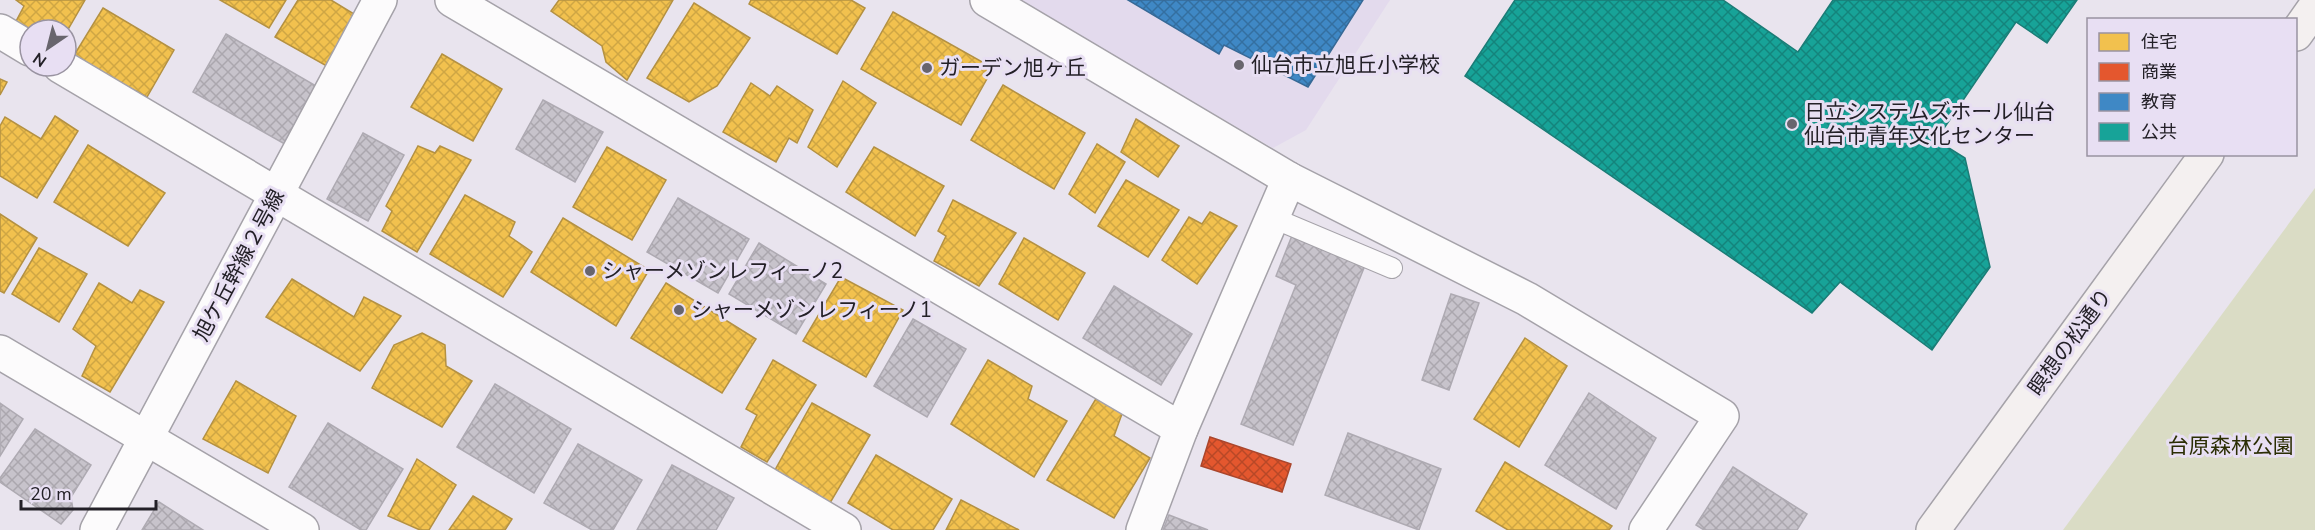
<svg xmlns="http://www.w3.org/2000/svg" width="2315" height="530" viewBox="0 0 2315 530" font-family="'Nunito Sans','Noto Sans JP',sans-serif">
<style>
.built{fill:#e3daed}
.park{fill:#dadcc5}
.homes{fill:url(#homes-cross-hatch);stroke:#b49142;stroke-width:1.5}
.shops{fill:url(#shops-cross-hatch);stroke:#aa462c;stroke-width:1.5}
.schools{fill:url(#schools-cross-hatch);stroke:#376996;stroke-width:1.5}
.public{fill:url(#public-cross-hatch);stroke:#1b7c76;stroke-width:1.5}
.building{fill:url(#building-cross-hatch);stroke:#aeaab2;stroke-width:1.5}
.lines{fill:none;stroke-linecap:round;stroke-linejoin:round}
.lane-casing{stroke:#a5a2a9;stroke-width:22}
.street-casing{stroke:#a5a2a9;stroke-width:36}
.secondary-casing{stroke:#a5a2a9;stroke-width:36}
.lane{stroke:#fcfbfc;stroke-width:20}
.street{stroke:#fcfbfc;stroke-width:33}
.secondary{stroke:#f4f0f0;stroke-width:33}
.poi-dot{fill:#68656d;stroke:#e8dff3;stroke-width:2}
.labels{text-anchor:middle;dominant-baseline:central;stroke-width:6;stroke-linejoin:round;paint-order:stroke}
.poi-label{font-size:21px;fill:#232027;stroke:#e8dff3;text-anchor:start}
.street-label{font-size:21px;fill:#232027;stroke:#e8dff3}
.park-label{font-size:21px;fill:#2b2e04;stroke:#e8dff3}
</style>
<defs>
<pattern id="homes-cross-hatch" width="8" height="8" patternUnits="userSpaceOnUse" patternTransform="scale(1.5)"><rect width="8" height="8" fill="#f2c14e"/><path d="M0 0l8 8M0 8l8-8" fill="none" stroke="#cfa644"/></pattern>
<pattern id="shops-cross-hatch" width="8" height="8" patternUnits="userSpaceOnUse" patternTransform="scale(1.5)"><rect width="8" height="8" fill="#e4572e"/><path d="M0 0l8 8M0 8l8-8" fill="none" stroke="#b84827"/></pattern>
<pattern id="schools-cross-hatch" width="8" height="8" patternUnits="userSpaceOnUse" patternTransform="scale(1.5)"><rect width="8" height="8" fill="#3f88c5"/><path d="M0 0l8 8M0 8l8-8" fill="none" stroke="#346fa0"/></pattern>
<pattern id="public-cross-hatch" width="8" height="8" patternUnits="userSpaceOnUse" patternTransform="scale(1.5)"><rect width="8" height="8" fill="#17a398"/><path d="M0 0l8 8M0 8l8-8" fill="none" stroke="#14847c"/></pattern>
<pattern id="building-cross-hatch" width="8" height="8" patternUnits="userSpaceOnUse" patternTransform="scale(1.5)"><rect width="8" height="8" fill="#c7c3cb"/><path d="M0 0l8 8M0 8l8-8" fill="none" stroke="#aba7ae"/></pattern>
</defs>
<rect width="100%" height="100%" fill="#e9e4ee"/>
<!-- built -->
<path class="built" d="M1018,0h372l-84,130 -33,18z"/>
<!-- park -->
<path class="park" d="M2315,188v342h-252z"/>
<!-- homes -->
<g class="homes">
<path d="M16,0h69l-19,33v-3h-36l-16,-5 10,-19z"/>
<path d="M220,0h66l-17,28z"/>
<path d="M298,0h33l28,17 -27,52 -57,-32z"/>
<path d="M559,0h114l-46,80 -21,-18 -4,-16 -51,-35z"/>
<path d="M751,0h100l14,8 -28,46 -88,-50z"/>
<path d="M694,3l56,35 -33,48 -28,16 -42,-24z"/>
<path d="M103,8l71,42 -27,47 -74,-40z"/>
<path d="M893,12l100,56 -32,57 -100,-56z"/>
<path d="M442,54l60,35 -29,52 -62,-34z"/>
<path d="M0,79l7,3 -7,13z"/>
<path d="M843,81l33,22 -39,64 -29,-20z"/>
<path d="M751,83l19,13 7,-10 36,24 -16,33 -8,-5 -13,24 -53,-30z"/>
<path d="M1003,85l82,48 -31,56 -83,-49z"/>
<path d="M55,116l23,15 -41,67 -37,-22v-50l5,-9 36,22z"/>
<path d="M1136,119l43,27 -21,31 -37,-25z"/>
<path d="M1097,144l28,18 -30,51 -26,-19z"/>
<path d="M88,145l77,48 -37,53 -74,-44z"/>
<path d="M418,146l17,7 5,-7 31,14 -54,92 -35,-21 10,-20 -6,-5z"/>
<path d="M607,147l59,33 -34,60 -59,-33z"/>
<path d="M874,147l70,39 -29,50 -69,-44z"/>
<path d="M1126,180l53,30 -31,47 -50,-31z"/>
<path d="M465,195l50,27 -6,14 23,16 -29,45 -73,-43z"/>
<path d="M953,200l63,33 -37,53 -45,-25 12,-25 -8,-5z"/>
<path d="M1210,212l27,14 -40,58 -35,-24 27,-43 13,7z"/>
<path d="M0,214l37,24 -33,55 -4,-2z"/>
<path d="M563,218l86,52 -33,56 -85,-54z"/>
<path d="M1024,238l61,35 -27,47 -59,-36z"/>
<path d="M39,248l48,26 -28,48 -47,-28z"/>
<path d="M841,277l62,33 -37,67 -63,-36z"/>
<path d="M292,279l62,38 10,-20 37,19 -41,55 -94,-54z"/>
<path d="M99,283l33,20 8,-13 24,12 -54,90 -28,-16 14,-30 -23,-17z"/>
<path d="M666,283l90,56 -34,54 -91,-55z"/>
<path d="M422,333l23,12 1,21 26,15 -30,46 -70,-39 22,-43z"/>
<path d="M1525,338l42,28 -48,81 -45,-28z"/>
<path d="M773,360l43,25 -49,77 -26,-15 16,-32 -11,-6z"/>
<path d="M988,360l44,26 -4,13 39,22 -33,56 -83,-53z"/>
<path d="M236,381l60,35 -28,57 -65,-34z"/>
<path d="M1097,397l26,14 -9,25 36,22 -36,60 -67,-38z"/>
<path d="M812,403l58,32 -40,68 -55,-33z"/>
<path d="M876,455l76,44 -19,31h-40l-45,-27z"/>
<path d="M417,459l39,26 -27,45h-9l-32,-14z"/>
<path d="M1505,462l107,64 -3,4h-101l-32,-19z"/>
<path d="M473,496l39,23 -7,11h-56z"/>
<path d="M961,500l58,30h-73z"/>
</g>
<!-- shops -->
<path class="shops" d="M1210,437l81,27 -9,28 -81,-26z"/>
<!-- schools -->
<path class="schools" d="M1128,0h235l-55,87 -84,-42 -5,9z"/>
<!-- public -->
<path class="public" d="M1515,0h208l75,52 35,-52h244l-30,43 -31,-21 -80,118 29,18 25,109 -58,83 -92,-68 -28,31 -347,-237z"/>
<!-- building -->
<g class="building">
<path d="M226,34l97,56 -33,57 -97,-55z"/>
<path d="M543,100l60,32 -28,50 -59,-33z"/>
<path d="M363,133l41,22 -36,66 -41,-22z"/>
<path d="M678,198l71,41 -31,54 -71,-41z"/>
<path d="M1293,233l73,30 -73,182 -52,-21 55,-139 -20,-9z"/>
<path d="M759,243l67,41 -30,50 -67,-40z"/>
<path d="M1114,286l78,48 -31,51 -78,-47z"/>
<path d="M1451,294l28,9 -30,87 -27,-10z"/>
<path d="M913,319l53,30 -39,68 -53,-31z"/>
<path d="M495,384l76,45 -37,64 -77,-46z"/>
<path d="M1589,393l67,45 -40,71 -71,-44z"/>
<path d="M0,403l23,16 -23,37z"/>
<path d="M328,423l75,46 -37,61h-5l-72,-43z"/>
<path d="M35,429l56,36 -20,32 2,13 -12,14 -61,-42v-4z"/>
<path d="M1348,433l93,36 -22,61 -94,-35z"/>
<path d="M578,444l64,36 -29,50h-21l-48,-27z"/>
<path d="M672,465l62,33 -18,32h-79z"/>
<path d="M1733,467l74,47 -10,16h-93l-8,-5z"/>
<path d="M159,502l44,28h-61z"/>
<path d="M1169,515l39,15h-45z"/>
</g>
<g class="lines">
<!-- lane casing -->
<g class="lane-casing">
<path id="lane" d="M1273,218l119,50"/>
</g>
<!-- street casing -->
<g class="street-casing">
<g id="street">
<path d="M452,0l729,429"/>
<path d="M987,0l302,179 238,120 195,117 -76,114"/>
<path d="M0,31l30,18"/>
<path d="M60,66l784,464"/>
<path d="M0,352l302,178"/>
<path d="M97,530l283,-530"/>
<path d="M1143,530l38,-101 108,-250"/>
</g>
</g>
<!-- secondary casing -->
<g class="secondary-casing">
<g id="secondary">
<path d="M2296,34l19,-27"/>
<path d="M1933,530l274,-376"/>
</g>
</g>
<!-- lane -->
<use href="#lane" class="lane"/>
<!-- street -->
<use href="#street" class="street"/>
<!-- secondary -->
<use href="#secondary" class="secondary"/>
</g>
<!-- markers -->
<g class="poi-dot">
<circle cx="1239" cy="65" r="6"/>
<circle cx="927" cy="68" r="6"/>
<circle cx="1792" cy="124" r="6"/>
<circle cx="590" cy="271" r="6"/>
<circle cx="679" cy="310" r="6"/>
</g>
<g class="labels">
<!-- poi labels -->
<g class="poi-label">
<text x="1251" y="65">仙台市立旭丘小学校</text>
<text x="939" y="68">ガーデン旭ヶ丘</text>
<text x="1804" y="112">日立システムズホール仙台<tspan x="1804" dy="24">仙台市青年文化センター</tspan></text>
<text x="602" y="271">シャーメゾンレフィーノ2</text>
<text x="691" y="310">シャーメゾンレフィーノ1</text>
</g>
<!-- street labels -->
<g class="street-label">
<text transform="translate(239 265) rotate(-62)">旭ケ丘幹線２号線</text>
<text transform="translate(2070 342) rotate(-54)">瞑想の松通り</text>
</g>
<!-- park labels -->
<g class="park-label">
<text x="2231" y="446">台原森林公園</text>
</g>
</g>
<!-- legend -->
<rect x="2087" y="18" width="210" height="138" fill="#e8dff3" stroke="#9993a1" stroke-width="1.5"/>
<rect x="2099" y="33" width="30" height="18" fill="#f2c14e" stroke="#9993a1" stroke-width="1.5"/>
<text x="2141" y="48" font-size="18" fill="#232027">住宅</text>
<rect x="2099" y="63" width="30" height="18" fill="#e4572e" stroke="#9993a1" stroke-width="1.5"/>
<text x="2141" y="78" font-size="18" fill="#232027">商業</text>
<rect x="2099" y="93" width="30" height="18" fill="#3f88c5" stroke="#9993a1" stroke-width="1.5"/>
<text x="2141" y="108" font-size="18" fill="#232027">教育</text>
<rect x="2099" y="123" width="30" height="18" fill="#17a398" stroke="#9993a1" stroke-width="1.5"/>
<text x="2141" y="138" font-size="18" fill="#232027">公共</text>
<!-- north arrow -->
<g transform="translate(48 48) rotate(215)"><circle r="28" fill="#e8dff3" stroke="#9993a1" stroke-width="1.5"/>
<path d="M0-4.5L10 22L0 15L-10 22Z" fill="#68656d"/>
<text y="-9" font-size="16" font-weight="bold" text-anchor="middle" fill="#232027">N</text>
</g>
<!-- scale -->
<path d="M21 500v9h135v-9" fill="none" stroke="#232027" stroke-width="3"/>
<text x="30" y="500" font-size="18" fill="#232027" stroke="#e8dff3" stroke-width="4.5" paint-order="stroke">20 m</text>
</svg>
